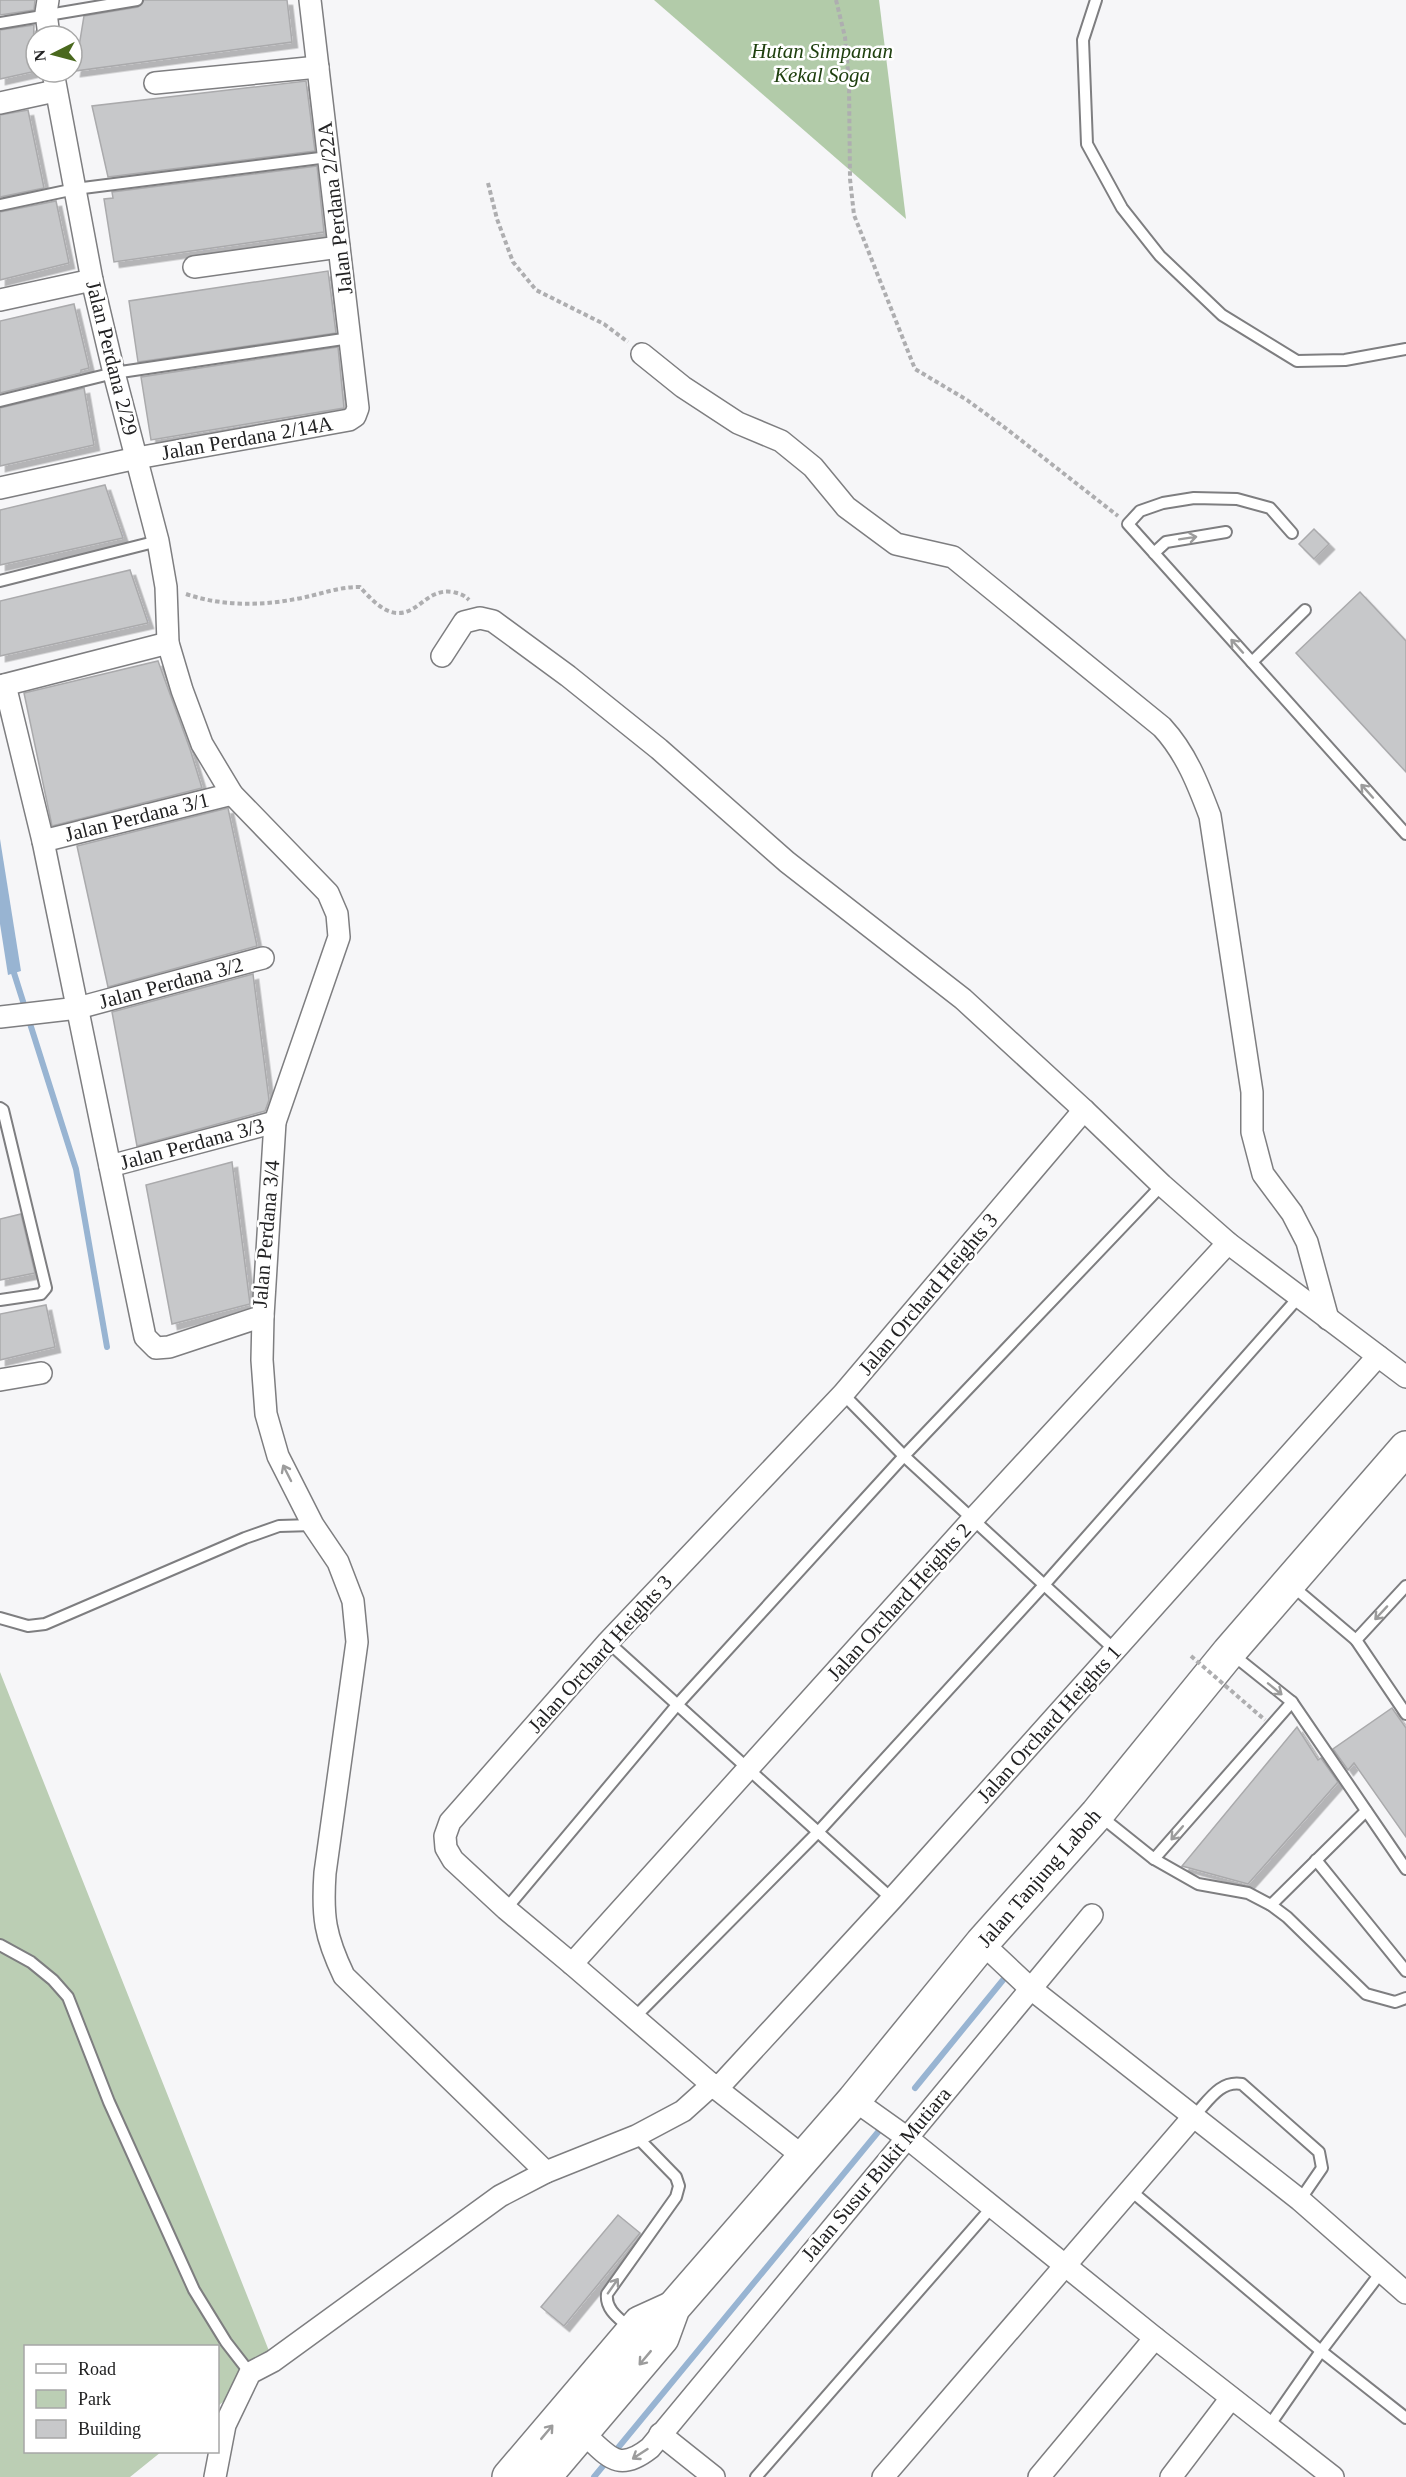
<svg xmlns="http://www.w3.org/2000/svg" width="1406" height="2477" viewBox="0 0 1406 2477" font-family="Georgia,serif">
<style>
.green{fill:#bbceb4}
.forest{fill:#b2cba9}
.water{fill:#98b4d2}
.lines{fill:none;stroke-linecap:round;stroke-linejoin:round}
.stream{stroke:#98b4d2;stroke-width:6}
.building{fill:#c7c8ca;stroke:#aaaaac;stroke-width:1.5;filter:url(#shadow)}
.service-casing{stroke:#7e7e80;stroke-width:14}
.minor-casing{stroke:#7e7e80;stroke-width:24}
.trunk-casing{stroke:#7e7e80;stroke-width:36}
.path{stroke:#aeaeb0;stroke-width:4;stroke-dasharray:4.5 3;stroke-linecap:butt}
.service{stroke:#fff;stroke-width:10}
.minor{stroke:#fff;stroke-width:21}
.trunk{stroke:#fff;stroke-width:33}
.path-bridge{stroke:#aeaeb0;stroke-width:4;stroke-dasharray:4.5 3;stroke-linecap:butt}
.oneway{stroke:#9c9c9c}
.labels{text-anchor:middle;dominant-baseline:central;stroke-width:5;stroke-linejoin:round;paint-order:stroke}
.park-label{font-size:21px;font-style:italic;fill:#1f400f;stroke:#fff}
.street-label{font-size:21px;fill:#222223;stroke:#fff}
</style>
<defs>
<filter id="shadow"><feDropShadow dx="5.5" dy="5.5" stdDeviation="0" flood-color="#0004"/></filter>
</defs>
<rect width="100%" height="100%" fill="#f6f6f8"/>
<!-- green -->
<path class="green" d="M0,1672l273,689 -55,45v-60h-192v106h135l-31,25h-130z"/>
<!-- forest -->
<path class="forest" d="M654,0h225l27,219z"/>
<!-- water -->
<path class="water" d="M0,839l21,132 -13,4 -8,-51z"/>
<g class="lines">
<!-- stream -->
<g class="stream">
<path d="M14,973l62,196 31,178"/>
<path d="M915,2088l88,-108"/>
<path d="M594,2477l289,-351"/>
</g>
</g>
<!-- building -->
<g class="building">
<path d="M0,0h35l-1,10 -34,5z"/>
<path d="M144,0h143l5,42 -217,29 9,-55 54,-9z"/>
<path d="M34,25l-2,47 -32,7v-49z"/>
<path d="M306,81l9,70 -207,26 -16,-71z"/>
<path d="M28,110l16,78 -44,9v-82z"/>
<path d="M317,166l7,66 -210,30 -10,-63 9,-1 -1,-6z"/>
<path d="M56,201l13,62 -69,17v-68z"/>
<path d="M328,271l8,62 -198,29 -9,-61z"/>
<path d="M74,304l15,64 -8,2v3l-81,20v-72z"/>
<path d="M338,347l6,61 -193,32 -10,-63z"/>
<path d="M84,388l10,57 -94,21v-58z"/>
<path d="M105,485l18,53 -123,27v-55z"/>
<path d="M1314,529l15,15 -15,15 -15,-15z"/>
<path d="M130,570l18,53 -148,33v-55z"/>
<path d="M1360,592l46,49v131l-110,-119z"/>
<path d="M158,661l32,88 12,39 -150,38 -28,-133z"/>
<path d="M228,808l29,138 -149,41 -31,-141z"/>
<path d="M253,974l16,126 -4,11 -128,35 -25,-134z"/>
<path d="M232,1162l18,142 -78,20 -26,-139z"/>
<path d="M21,1214l14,59 -35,7v-61z"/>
<path d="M46,1305l9,42 -55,13v-46z"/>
<path d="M1392,1708l14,20v109l-52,-74 -6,7 -15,-21z"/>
<path d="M1297,1727l21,33 3,-2 17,24 -90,102 -66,-18z"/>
<path d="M618,2215l22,18 -76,93 -23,-19z"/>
</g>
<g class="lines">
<!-- service casing -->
<g class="service-casing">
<g id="service">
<path d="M1096,0l-13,40 4,104 35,64 38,48 62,59 75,46 48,-1 61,-11"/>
<path d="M0,23l137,-23"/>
<path d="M0,205l75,-16 253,-32"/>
<path d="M0,401l114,-28 236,-35"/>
<path d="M1292,533l-22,-25 -33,-9 -43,-1 -31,5 -23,8 -12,13 278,310"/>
<path d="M1154,553l12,-11 60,-10"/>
<path d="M0,581l158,-40"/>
<path d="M1252,662l53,-52"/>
<path d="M0,1108l3,2 43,178 -5,6 -41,6"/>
<path d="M843,1394l61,62 211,194"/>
<path d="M1290,1584l66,56 50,74"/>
<path d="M0,1618l28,8 17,-2 200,-86 34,-12 34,-1"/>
<path d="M1356,1640l50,-54"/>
<path d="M608,1642l284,257"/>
<path d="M1292,1702l114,167"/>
<path d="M1099,1815l55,44 138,-157 -60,-48"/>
<path d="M1154,1859l44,25 50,9 23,12 16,12 79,77 29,8 11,-4"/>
<path d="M1316,1860l90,111"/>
<path d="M1271,1905l95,-94"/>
<path d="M506,1909l171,-204 227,-249 258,-271"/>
<path d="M0,1945l31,17 22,18 15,17 41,105 85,188 32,52 24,31"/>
<path d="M635,2017l184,-186 225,-246 254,-287"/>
<path d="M1193,2117c15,-15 26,-37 49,-33l77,68 3,16 -22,32"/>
<path d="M1130,2190l191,161 85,67"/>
<path d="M631,2329c-11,-10 -26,-19 -24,-35l69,-97 3,-11 -3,-9 -40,-41"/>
<path d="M1269,2426l52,-75 61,-80"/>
<path d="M756,2477l236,-270"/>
</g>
</g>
<!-- minor casing -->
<g class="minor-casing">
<g id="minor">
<path d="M48,0l-2,13 3,23"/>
<path d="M155,83l163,-16"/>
<path d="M0,103l55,-12"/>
<path d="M194,267l145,-20"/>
<path d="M0,300l92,-20"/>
<path d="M642,354l41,33 55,36 43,18 32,26 33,40 50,37 57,13 209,170c24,26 36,57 48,89l42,276v40l11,42 29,39 15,29 21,77"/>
<path d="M0,488l137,-30 212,-38 6,-4 3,-8 -48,-408"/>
<path d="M442,656l22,-34 16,-4 13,3 75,55 91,73 128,113 176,137 121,111 78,75 66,58 178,134"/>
<path d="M5,685l38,156 102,496 11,11 13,-1 94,-31 12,-194 64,-185 -2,-23 -9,-21 -96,-99 -30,-50 -20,-54 -14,-47 -2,-56 -8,-46 -44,-168 -22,-93 -39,-208"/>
<path d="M0,686l168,-43"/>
<path d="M43,841l189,-47"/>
<path d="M0,1017l78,-9 185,-50"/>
<path d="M110,1166l165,-44"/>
<path d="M263,1316l-1,44 4,54 12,42 35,69 25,37 15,39 4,41 -32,231c-3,44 0,63 19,103l202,196"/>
<path d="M0,1380l41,-7"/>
<path d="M982,1943l48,45 270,212 106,93"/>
<path d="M572,1964l401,-445 255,-276"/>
<path d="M717,2089l175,-190 486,-543"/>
<path d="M854,2100l52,37 249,201 178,139"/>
<path d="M805,2158l-88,-69 -145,-125 -66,-55 -53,-49 -7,-12 -1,-12 5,-14 158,-180 235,-248 241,-284"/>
<path d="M582,2432c26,23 35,42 68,16l442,-533"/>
<path d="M660,2434l54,43"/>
<path d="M215,2477l10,-52 25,-52 23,-12 227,-165 46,-24 90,-36 47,-25 30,-27"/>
<path d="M883,2477l310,-360"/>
<path d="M1039,2477l116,-139"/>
<path d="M1171,2477l60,-79"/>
</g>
</g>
<!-- trunk casing -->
<g class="trunk-casing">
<g id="trunk">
<path d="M509,2477l131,-154 33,-15"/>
<path d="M544,2477l118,-139 11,-30 181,-208 128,-157 115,-129 132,-162 177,-204"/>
</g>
</g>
<!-- path -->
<g class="path">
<path d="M836,0l9,37 4,46 1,96 4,36 61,154 52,31 41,30 110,86"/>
<path d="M488,183l9,36 16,43 23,28 68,34 24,18"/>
<path d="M186,594c35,12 74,12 110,5 24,-4 39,-12 64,-12 9,10 23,26 38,26 22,0 29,-25 55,-21 7,2 10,2 16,8"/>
</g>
<!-- service -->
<use href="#service" class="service"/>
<!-- minor -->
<use href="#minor" class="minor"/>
<!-- trunk -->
<use href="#trunk" class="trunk"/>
<!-- path-bridge -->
<path class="path-bridge" d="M1191,1656l74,64"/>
</g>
<!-- one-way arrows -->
<defs><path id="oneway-shaft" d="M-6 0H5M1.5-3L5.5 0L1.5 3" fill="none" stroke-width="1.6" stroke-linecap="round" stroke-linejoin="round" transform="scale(1.5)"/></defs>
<g class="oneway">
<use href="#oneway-shaft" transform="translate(1188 538) rotate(-9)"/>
<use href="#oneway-shaft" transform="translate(1237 646) rotate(-132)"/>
<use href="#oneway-shaft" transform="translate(1367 791) rotate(-132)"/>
<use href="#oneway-shaft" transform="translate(287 1473) rotate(-117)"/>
<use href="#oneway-shaft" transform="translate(1381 1613) rotate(133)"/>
<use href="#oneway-shaft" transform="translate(1275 1689) rotate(39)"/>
<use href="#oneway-shaft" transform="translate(1177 1833) rotate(131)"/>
<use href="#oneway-shaft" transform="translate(613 2286) rotate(-55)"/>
<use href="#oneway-shaft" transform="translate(645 2358) rotate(130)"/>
<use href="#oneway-shaft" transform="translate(547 2432) rotate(-50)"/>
<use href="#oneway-shaft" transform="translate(640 2454) rotate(147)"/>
</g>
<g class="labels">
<!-- park labels -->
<g class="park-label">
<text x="822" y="51">Hutan Simpanan<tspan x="822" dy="24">Kekal Soga</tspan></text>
</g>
<!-- street labels -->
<g class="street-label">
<text transform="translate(335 208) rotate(-97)">Jalan Perdana 2/22A</text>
<text transform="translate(112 358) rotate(76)">Jalan Perdana 2/29</text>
<text transform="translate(247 438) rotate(-10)">Jalan Perdana 2/14A</text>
<text transform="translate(137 817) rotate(-14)">Jalan Perdana 3/1</text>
<text transform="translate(171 983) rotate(-15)">Jalan Perdana 3/2</text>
<text transform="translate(192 1144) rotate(-15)">Jalan Perdana 3/3</text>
<text transform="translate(266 1234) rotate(-85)">Jalan Perdana 3/4</text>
<text transform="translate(928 1294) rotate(-50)">Jalan Orchard Heights 3</text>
<text transform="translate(899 1602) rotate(-48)">Jalan Orchard Heights 2</text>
<text transform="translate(600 1654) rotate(-48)">Jalan Orchard Heights 3</text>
<text transform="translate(1049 1724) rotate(-48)">Jalan Orchard Heights 1</text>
<text transform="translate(1039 1878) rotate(-49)">Jalan Tanjung Laboh</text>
<text transform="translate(876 2174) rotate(-50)">Jalan Susur Bukit Mutiara</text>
</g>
</g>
<!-- legend -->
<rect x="24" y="2345" width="195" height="108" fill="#ffffff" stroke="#a7a7a7" stroke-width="1.5"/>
<rect x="36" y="2364" width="30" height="9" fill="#ffffff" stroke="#a7a7a7" stroke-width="1.5"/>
<text x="78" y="2375" font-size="18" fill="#222223">Road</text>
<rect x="36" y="2390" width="30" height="18" fill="#bbceb4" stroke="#a7a7a7" stroke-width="1.5"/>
<text x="78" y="2405" font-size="18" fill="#222223">Park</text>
<rect x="36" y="2420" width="30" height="18" fill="#c7c8ca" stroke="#a7a7a7" stroke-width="1.5"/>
<text x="78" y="2435" font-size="18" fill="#222223">Building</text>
<!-- north arrow -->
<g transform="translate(54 54) rotate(264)"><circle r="28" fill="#ffffff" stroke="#a7a7a7" stroke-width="1.5"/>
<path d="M0-4.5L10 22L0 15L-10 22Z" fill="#4a691e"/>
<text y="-9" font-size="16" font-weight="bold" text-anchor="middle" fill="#222223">N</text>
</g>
</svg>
